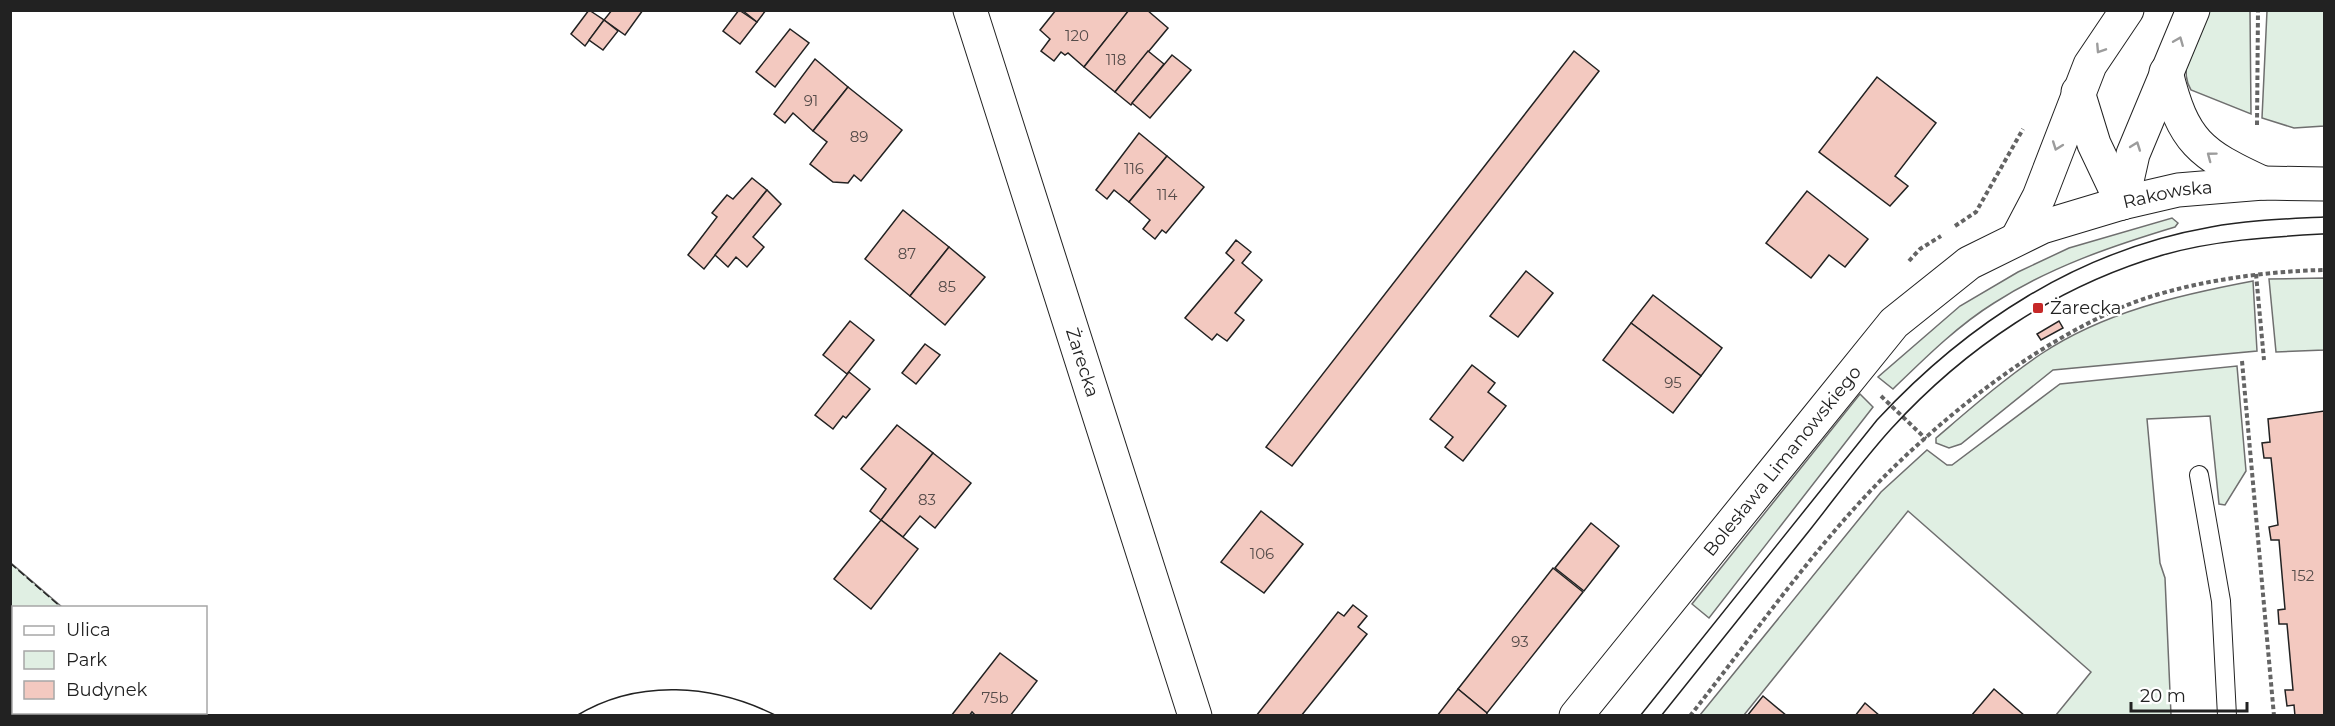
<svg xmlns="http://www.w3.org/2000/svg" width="2335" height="726" viewBox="0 0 2335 726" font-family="Montserrat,sans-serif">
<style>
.green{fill:#e0efe3;stroke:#6f6f6f;stroke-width:1.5}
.building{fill:#f3c9c0;stroke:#222;stroke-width:1.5}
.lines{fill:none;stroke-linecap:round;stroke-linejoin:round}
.service-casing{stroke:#222;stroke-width:20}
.minor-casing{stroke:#222;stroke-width:35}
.tertiary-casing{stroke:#222;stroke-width:35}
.primary-casing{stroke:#222;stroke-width:35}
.path{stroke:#646464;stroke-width:4;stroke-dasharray:4.5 3;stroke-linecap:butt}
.service{stroke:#fff;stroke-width:18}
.minor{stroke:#fff;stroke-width:33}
.tertiary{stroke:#fff;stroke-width:33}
.primary{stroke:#fff;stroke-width:33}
.tram{stroke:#222;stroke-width:1.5}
.fence{stroke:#222;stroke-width:1.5;stroke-dasharray:8 3;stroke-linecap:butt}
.oneway{stroke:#9c9c9c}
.poi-dot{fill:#c62828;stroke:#fff;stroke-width:2}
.labels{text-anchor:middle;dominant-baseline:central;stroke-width:4.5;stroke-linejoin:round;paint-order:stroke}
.number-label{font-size:15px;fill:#564c4a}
.street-label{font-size:18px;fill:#222;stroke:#fff}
.poi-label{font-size:18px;fill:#222;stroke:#fff;text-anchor:start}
</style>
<rect width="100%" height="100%" fill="#fff"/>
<!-- green -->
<g class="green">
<path d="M2203,11h47l1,103 -60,-24c-14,-22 5,-57 12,-79z"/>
<path d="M2267,11h57v115l-30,2 -32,-10z"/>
<path d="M2172,218l6,5 -3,4c-63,19 -125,40 -181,76 -37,23 -70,56 -101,86l-15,-12 82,-71 58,-34 51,-24z"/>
<path d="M2324,278v72l-48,2 -7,-73z"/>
<path d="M2253,281l4,70 -204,19 -92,74 -12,4 -13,-5v-5c34,-29 68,-59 105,-84 63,-42 138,-59 212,-73z"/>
<path d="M2237,366l9,105 -21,34 -6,-1 -9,-88 -63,3 13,144 5,15 6,137h-115l35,-43 -183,-161 -164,204h-44l181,-223 46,-42 20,15h5l108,-81z"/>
<path d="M1860,394l13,13 -164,211 -17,-14z"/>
<path d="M11,563l51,44 -48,1v104h172l3,3h-178z"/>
</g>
<!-- building -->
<g class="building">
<path d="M589,10l15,10 -19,26 -14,-12z"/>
<path d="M612,10h31l-18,25 -21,-15z"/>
<path d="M739,10l18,12 -17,22 -17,-13z"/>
<path d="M742,10h24l-9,12z"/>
<path d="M1056,10h71l1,2 -44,55 -16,-14 -3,2 -4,-3 -7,9 -13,-10 9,-12 -10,-9z"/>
<path d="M1147,10l21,18 -53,64 -31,-25 45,-57z"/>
<path d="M604,20l14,11 -15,19 -14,-10z"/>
<path d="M790,29l19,14 -34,44 -19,-15z"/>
<path d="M1148,51l16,13 -33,41 -16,-13z"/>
<path d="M1574,51l25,20 -307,395 -26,-19z"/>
<path d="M1172,55l19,15 -41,48 -18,-15z"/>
<path d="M815,59l33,28 -35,44 -20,-18 -8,10 -11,-9z"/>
<path d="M1877,77l59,46 -41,53 13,10 -18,20 -71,-54z"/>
<path d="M848,87l54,43 -41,51 -7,-6 -6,8 -15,-1 -23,-18 17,-22 -14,-11z"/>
<path d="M1139,133l28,23 -38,46 -15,-12 -7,9 -11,-9z"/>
<path d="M1167,156l37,31 -38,46 -4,-3 -7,9 -12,-10 7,-9 -21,-18z"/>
<path d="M752,178l15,12 -63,79 -16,-14 29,-38 -5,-4 15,-18 6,4z"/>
<path d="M767,190l14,14 -28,33 11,10 -17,20 -11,-10 -8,10 -13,-12z"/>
<path d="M1807,191l61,48 -23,28 -16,-12 -18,23 -45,-35z"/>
<path d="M903,210l46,37 -39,49 -45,-37z"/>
<path d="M1236,240l15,12 -9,11 20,17 -27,33 9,7 -17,21 -10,-7 -5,6 -27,-22 49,-58 -8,-7z"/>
<path d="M949,247l36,30 -40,48 -35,-29z"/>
<path d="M1526,271l27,22 -35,44 -28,-21z"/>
<path d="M1653,295l69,53 -21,28 -70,-53z"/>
<path d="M850,321l24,19 -27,34 -24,-19z"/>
<path d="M2059,321l4,7 -22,12 -4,-6z"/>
<path d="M1631,323l70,53 -28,37 -70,-53z"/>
<path d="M925,344l15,11 -24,29 -14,-11z"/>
<path d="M1472,365l23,18 -7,9 18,14 -43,55 -18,-14 8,-10 -23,-18z"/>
<path d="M849,372l21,17 -24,29 -3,-2 -10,13 -18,-14z"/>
<path d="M2324,411v305h-29l-1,-11 -7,1 -2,-16h8l-6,-66h-8l-1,-14 7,-1 -6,-69h-8l-2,-13 9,-2 -7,-67h-7l-2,-15 8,-1 -2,-23z"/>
<path d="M897,425l36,28 -52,67 -11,-9 16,-22 -25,-20z"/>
<path d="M933,453l38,30 -36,45 -15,-12 -17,21 -22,-17z"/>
<path d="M1261,511l42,33 -39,49 -43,-31z"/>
<path d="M881,520l37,29 -47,60 -37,-30z"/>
<path d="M1591,523l28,23 -35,45 -29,-23z"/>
<path d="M1553,568l30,24 -96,121 -29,-24z"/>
<path d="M1353,605l14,11 -9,11 9,7 -66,82h-45l82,-104 6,4z"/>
<path d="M1000,653l37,28 -27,35h-34l-4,-4 -3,4h-18z"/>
<path d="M1458,689l29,24 -1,3h-49z"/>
<path d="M1994,689l31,27h-54z"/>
<path d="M1763,696l24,20h-40z"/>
<path d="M1865,703l15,13h-25z"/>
</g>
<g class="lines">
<!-- service casing -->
<g class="service-casing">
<path id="service" d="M2199,475l22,126 6,115"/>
</g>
<!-- minor casing -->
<g class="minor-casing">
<g id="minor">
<path id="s1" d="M970,10l225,706"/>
</g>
</g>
<!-- tertiary casing -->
<g class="tertiary-casing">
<g id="tertiary">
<path id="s2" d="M1576,716l318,-393 75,-60 73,-36 80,-24 56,-13 85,-7 61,1"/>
</g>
</g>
<!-- primary casing -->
<g class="primary-casing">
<g id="primary">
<path d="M2166,72c17,70 34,82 97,111"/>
<path d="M2078,92l16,52 28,59"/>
<path d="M2122,203l11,-49 60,-144"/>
<path d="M2018,237l21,-40 51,-132 37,-55"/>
</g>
</g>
<!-- path -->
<g class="path">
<path d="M2257,125l1,-115"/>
<path d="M1955,226l21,-14 47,-83"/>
<path d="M1909,261l11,-12 21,-13"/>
<path d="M2256,274l8,86"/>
<path d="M2242,361l32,355"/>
<path d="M1881,396l45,43"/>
<path d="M1690,716c67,-85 130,-178 208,-253 65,-62 140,-119 222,-155 58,-25 142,-37 204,-38"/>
</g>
<!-- service -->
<use href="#service" class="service"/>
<!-- minor -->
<use href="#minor" class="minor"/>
<!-- tertiary -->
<use href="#tertiary" class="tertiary"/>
<!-- primary -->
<use href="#primary" class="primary"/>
<!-- tram -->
<g class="tram">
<path d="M576,716c62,-38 138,-32 201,0"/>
<path d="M1640,716l237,-296c90,-97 202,-170 334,-193 37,-7 76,-8 113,-10"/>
<path d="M1661,716c49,-62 99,-123 148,-185 27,-34 53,-70 82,-102 74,-81 166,-143 272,-174 52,-15 108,-18 161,-21"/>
</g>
<!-- fence -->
<g class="fence">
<path d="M10,563l52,45"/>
<path d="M186,712l3,4"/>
</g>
</g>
<!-- one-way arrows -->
<defs><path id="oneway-chevron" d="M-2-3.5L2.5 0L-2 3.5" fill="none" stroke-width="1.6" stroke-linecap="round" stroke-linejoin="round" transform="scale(1.5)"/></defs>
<g class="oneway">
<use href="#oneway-chevron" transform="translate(2179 41) rotate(-68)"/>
<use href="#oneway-chevron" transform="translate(2100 49) rotate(123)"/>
<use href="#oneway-chevron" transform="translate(2057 146) rotate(110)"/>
<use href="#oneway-chevron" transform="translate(2136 146) rotate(-70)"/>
<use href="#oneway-chevron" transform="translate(2211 156) rotate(-143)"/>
</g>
<!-- markers -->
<rect class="poi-dot" x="2032" y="302" width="12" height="12" rx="3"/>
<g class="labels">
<!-- number labels -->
<g class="number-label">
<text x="1077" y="35">120</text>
<text x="1116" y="59">118</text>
<text x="811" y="100">91</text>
<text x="859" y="136">89</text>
<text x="1134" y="168">116</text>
<text x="1167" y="194">114</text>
<text x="907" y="253">87</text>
<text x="947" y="286">85</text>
<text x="1673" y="382">95</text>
<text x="927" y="499">83</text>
<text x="1262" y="553">106</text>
<text x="2303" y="575">152</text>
<text x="1520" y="641">93</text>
<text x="995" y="697">75b</text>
</g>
<!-- street labels -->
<g class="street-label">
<text stroke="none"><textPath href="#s2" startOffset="813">Rakowska</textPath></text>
<text stroke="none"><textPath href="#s1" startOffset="370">Żarecka</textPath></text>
<text stroke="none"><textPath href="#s2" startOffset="328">Bolesława Limanowskiego</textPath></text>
</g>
<!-- poi labels -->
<g class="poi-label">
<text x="2050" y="308">Żarecka</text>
</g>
</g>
<!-- border -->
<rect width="2335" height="726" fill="none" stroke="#222222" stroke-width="24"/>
<!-- legend -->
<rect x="12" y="606" width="195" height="108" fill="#ffffff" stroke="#a7a7a7" stroke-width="1.5"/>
<rect x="24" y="626" width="30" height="9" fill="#ffffff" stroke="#a7a7a7" stroke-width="1.5"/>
<text x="66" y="636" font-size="18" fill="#222222">Ulica</text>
<rect x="24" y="651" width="30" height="18" fill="#e0efe3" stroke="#a7a7a7" stroke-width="1.5"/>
<text x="66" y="666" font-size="18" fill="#222222">Park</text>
<rect x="24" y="681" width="30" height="18" fill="#f3c9c0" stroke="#a7a7a7" stroke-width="1.5"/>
<text x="66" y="696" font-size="18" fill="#222222">Budynek</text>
<!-- scale -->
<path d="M2131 702v9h116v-9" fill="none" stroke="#222222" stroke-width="3"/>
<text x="2140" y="702" font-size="18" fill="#222222" stroke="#ffffff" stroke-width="4.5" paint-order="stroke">20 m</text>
</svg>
